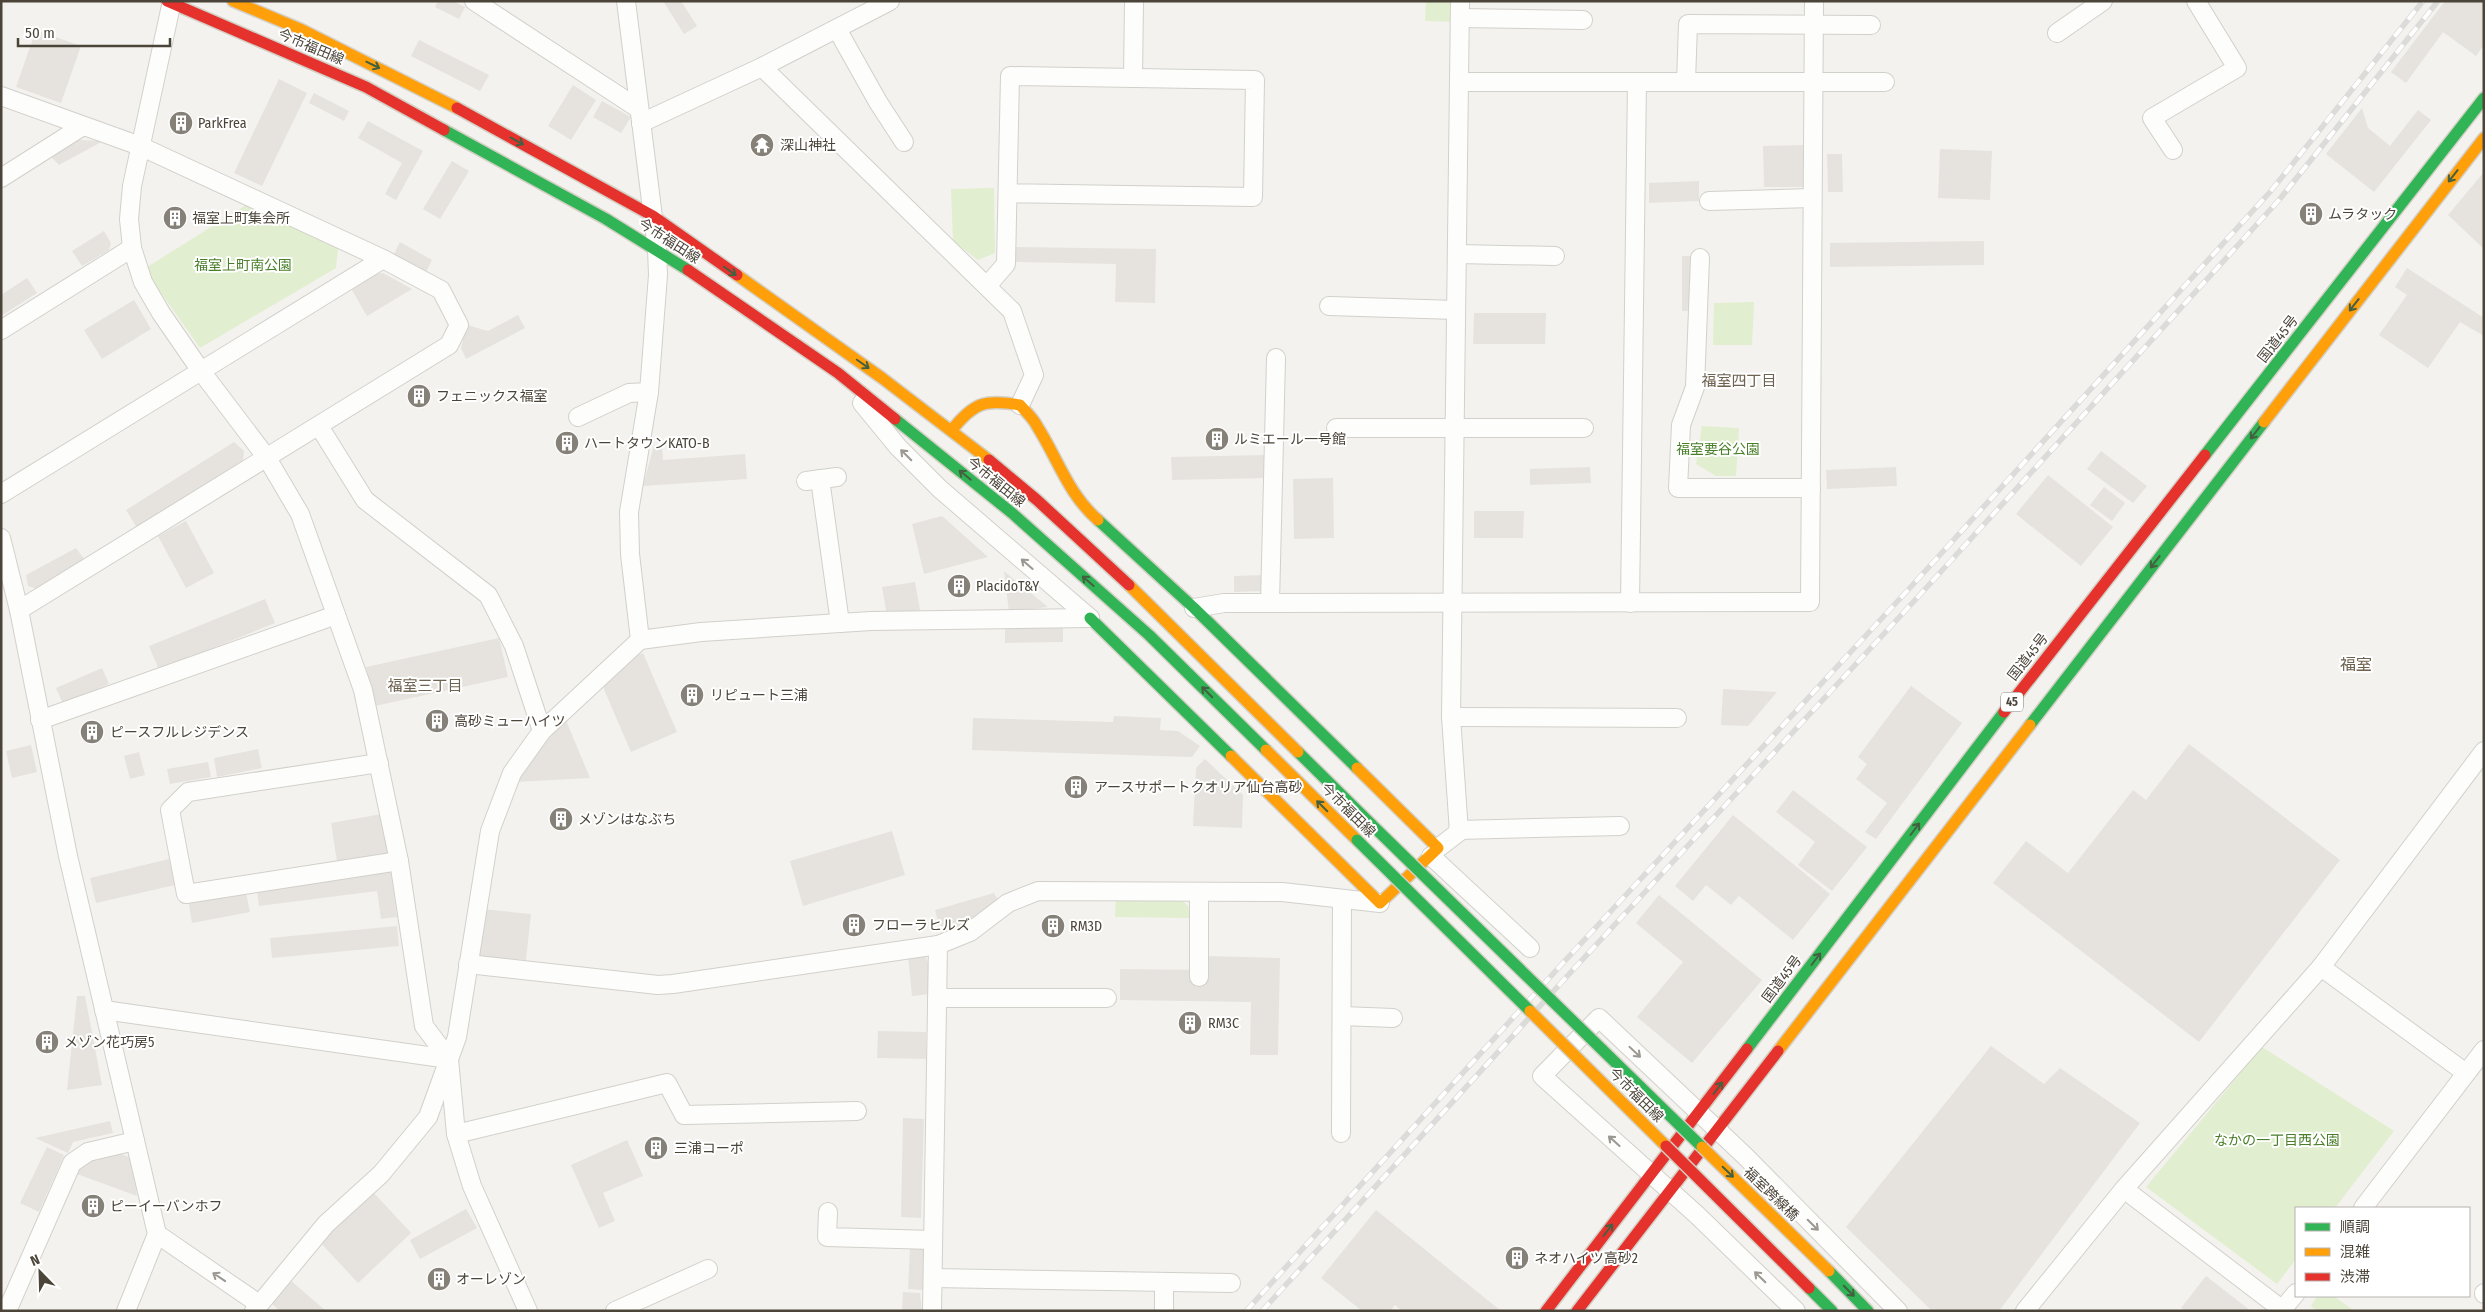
<svg xmlns="http://www.w3.org/2000/svg" width="2485" height="1312" viewBox="0 0 2485 1312" font-family="'Fira Sans Condensed','Noto Sans JP',sans-serif">
<style>
.green{fill:#e1eecf}
.parking{fill:#e6e3df}
.lines{fill:none;stroke-linecap:round;stroke-linejoin:round}
.street-casing{stroke:#d2d0cb;stroke-width:20}
.fast-casing{stroke:#d3cfc5;stroke-width:14}
.slow-casing{stroke:#d3cfc5;stroke-width:14}
.jam-casing{stroke:#d3cfc5;stroke-width:14}
.street{stroke:#fdfdfc;stroke-width:18}
.fast{stroke:#30b455;stroke-width:11}
.slow{stroke:#ff9f0a;stroke-width:11}
.jam{stroke:#e5322d;stroke-width:11}
.rail-casing{stroke:#dbdbda;stroke-width:5.5}
.rail{stroke:#fff;stroke-width:4;stroke-dasharray:11;stroke-linecap:butt}
.fast-bridge-casing{stroke:#d3cfc5;stroke-width:14;stroke-linecap:butt}
.slow-bridge-casing{stroke:#d3cfc5;stroke-width:14;stroke-linecap:butt}
.jam-bridge-casing{stroke:#d3cfc5;stroke-width:14;stroke-linecap:butt}
.fast-bridge{stroke:#30b455;stroke-width:11}
.slow-bridge{stroke:#ff9f0a;stroke-width:11}
.jam-bridge{stroke:#e5322d;stroke-width:11}
.oneway{stroke:#446040}
.oneway2{stroke:#9b9791}
.labels{text-anchor:middle;dominant-baseline:central;stroke-width:4;stroke-linejoin:round;paint-order:stroke}
.shield{fill:#fff;stroke:#817c74;stroke-width:1}
.shield-label{font-size:12px;font-weight:bold;fill:#4b4439}
.street-label{font-size:14px;fill:#4b4439;stroke:#fff}
.poi-label{font-size:14px;fill:#4b4439;stroke:#fff;text-anchor:start}
.park-label{font-size:14px;fill:#4a7f2a;stroke:#fff}
.neighbourhood-label{font-size:15px;fill:#6e6250;stroke:#fff}
.quarter-label{font-size:16px;fill:#6e6250;stroke:#fff}
</style>
<rect width="100%" height="100%" fill="#f4f2ee"/>
<!-- green -->
<g class="green">
<path d="M1426,1h29l-1,21 -29,-1z"/>
<path d="M994,188l1,65 -17,7 -25,-19 -2,-52z"/>
<path d="M246,205l92,44 -2,19 -136,80 -56,-79z"/>
<path d="M1754,302l-2,43h-39l1,-42z"/>
<path d="M1702,426l37,2 -3,48h-20l-20,-12z"/>
<path d="M1116,896h61l11,10 2,12 -75,-1z"/>
<path d="M2262,1047l132,84 -59,77h-39v51l-19,25 -131,-97z"/>
<path d="M2317,1296h17l20,15h-37l-6,-5z"/>
</g>
<!-- parking -->
<g class="parking">
<path d="M438,1h15l12,6 -6,12 -24,-12z"/>
<path d="M663,1h18l16,25 -13,8z"/>
<path d="M2445,1h39v44l-8,11 -33,-24 -37,51 -15,-11z"/>
<path d="M36,30l45,16 -20,57 -45,-16z"/>
<path d="M419,40l70,35 -9,16 -69,-35z"/>
<path d="M279,79l28,14 -45,93 -28,-13z"/>
<path d="M573,85l23,15 -25,40 -23,-14z"/>
<path d="M314,93l35,18 -5,10 -35,-18z"/>
<path d="M602,101l29,16 -10,16 -28,-16z"/>
<path d="M2362,108l6,20 22,18 28,-36 13,10 -57,72 -48,-38z"/>
<path d="M368,121l55,30 -27,49 -11,-6 17,-31 -44,-25z"/>
<path d="M78,140l25,1 -44,24 -8,-8z"/>
<path d="M1805,145l1,42h-42l-1,-41z"/>
<path d="M1940,149l52,2 -2,49 -52,-2z"/>
<path d="M1827,154h15l1,38h-15z"/>
<path d="M452,161l17,10 -29,48 -17,-10z"/>
<path d="M2484,172v77l-36,-34z"/>
<path d="M1699,181v20l-50,2v-20z"/>
<path d="M104,231l7,12 -2,7 -27,16 -10,-15z"/>
<path d="M1984,241v24l-154,2v-24z"/>
<path d="M400,242l32,18 -6,12 -32,-18z"/>
<path d="M1014,247l142,2 -1,54 -40,-1 1,-38 -103,-2z"/>
<path d="M1682,256h14l-1,55h-13z"/>
<path d="M2407,268l77,50v18l-24,-14 -32,46 -49,-33 28,-40 -12,-8z"/>
<path d="M383,273l29,16 -45,27 -18,-31 17,-10z"/>
<path d="M27,278l10,15 -36,23v-21z"/>
<path d="M134,300l17,29 -49,30 -18,-29z"/>
<path d="M1474,313h72l-1,31h-72z"/>
<path d="M518,315l7,13 -59,31 -5,-11 6,-23 21,6z"/>
<path d="M234,442l10,9 -1,11 -106,66 -11,-18z"/>
<path d="M654,445h8l1,15 82,-6 2,25 -104,7z"/>
<path d="M2101,451l46,35 -14,17 -46,-34z"/>
<path d="M1267,455l1,23 -96,2 -1,-23z"/>
<path d="M1590,467l1,16 -61,2v-16z"/>
<path d="M1896,467l1,19 -70,3 -1,-19z"/>
<path d="M2048,475l65,52 -32,39 -65,-52z"/>
<path d="M1333,478l1,60 -40,1 -1,-60z"/>
<path d="M2104,487l21,16 -13,18 -22,-16z"/>
<path d="M1474,511h50l-1,27h-49z"/>
<path d="M942,516l46,41 -64,17 -12,-50z"/>
<path d="M186,521l28,52 -28,15 -28,-52z"/>
<path d="M76,548l8,11 -44,31 -12,-4 -2,-11z"/>
<path d="M1004,571l44,36 -39,5z"/>
<path d="M1265,575l1,16 -32,1v-16z"/>
<path d="M915,582l5,28 -33,6 -5,-29z"/>
<path d="M265,599l10,24 -116,47 -10,-24z"/>
<path d="M1063,626v16l-58,1v-16z"/>
<path d="M499,638l9,39 -133,29 -9,-39z"/>
<path d="M643,653l34,79 -46,20 -28,-65 25,-28z"/>
<path d="M102,668l7,16 -46,20 -7,-16z"/>
<path d="M1911,686l51,37 -86,116 -11,-7 22,-29 -31,-24 11,-15 -9,-7z"/>
<path d="M1723,689l54,3 -29,34 -27,-1z"/>
<path d="M1114,716l47,2 -1,12 18,1 22,15 -8,11 -220,-7 1,-32 140,4z"/>
<path d="M565,718l25,60 -75,4z"/>
<path d="M2189,744l151,116 -141,182 -206,-159 33,-42 42,32 65,-83 13,10z"/>
<path d="M31,745l6,27 -25,6 -6,-27z"/>
<path d="M258,749l4,19 -45,9 -3,-19z"/>
<path d="M139,752l6,23 -15,4 -6,-23z"/>
<path d="M1205,759l38,36 -1,33 -49,-2 3,-58z"/>
<path d="M208,762l3,15 -41,7 -3,-15z"/>
<path d="M1793,790l74,57 -35,44 -34,-26 17,-23 -39,-30z"/>
<path d="M382,814l7,39 -52,9 -6,-39z"/>
<path d="M1733,815l97,79 -37,46 -54,-44 -8,9 -25,-20 -13,16 -18,-15z"/>
<path d="M892,831l13,44 -102,31 -13,-45z"/>
<path d="M169,859l6,26 -79,18 -6,-25z"/>
<path d="M383,868l8,5 6,44 -16,2 -4,-28 -118,15 -3,-22z"/>
<path d="M245,888l5,24 -58,11 -4,-24z"/>
<path d="M994,893l4,7 -42,32 -17,-7 -4,-15z"/>
<path d="M1659,895l103,85 -70,83 -55,-46 46,-55 -47,-39z"/>
<path d="M482,909l49,5 -5,46 -49,-4z"/>
<path d="M397,926l2,20 -127,12 -2,-20z"/>
<path d="M924,954l4,8 3,32 -19,2 -4,-40z"/>
<path d="M1206,956l74,2 -2,97h-28l1,-53 -131,-2v-31l85,1z"/>
<path d="M77,996h8l17,89 -35,5z"/>
<path d="M878,1031l48,1v27l-49,-1z"/>
<path d="M1991,1046l53,38 16,-16 80,55 -141,188h-67l-86,-84z"/>
<path d="M903,1118l21,1 -3,99 -20,-1z"/>
<path d="M110,1121l3,12 -40,9 -5,11 -33,-15z"/>
<path d="M627,1140l16,36 -40,17 12,28 -16,7 -28,-63z"/>
<path d="M47,1147l17,8 -25,57 -19,-9z"/>
<path d="M116,1152l15,6 6,38 -60,-22 4,-9 11,-8z"/>
<path d="M373,1192l38,41 -53,50 -38,-41z"/>
<path d="M466,1209l11,19 -57,31 -10,-19z"/>
<path d="M1376,1210l125,101h-99l-7,-6 -5,6h-28l-41,-33z"/>
<path d="M910,1248l16,1 -3,41 -15,-1z"/>
<path d="M2206,1276l45,35h-66l-4,-3z"/>
<path d="M290,1280l36,31h-46l-9,-8z"/>
<path d="M903,1292l17,1 2,18h-20z"/>
</g>
<g class="lines">
<!-- street casing -->
<g class="street-casing">
<g id="street">
<path d="M172,1l-40,185 -3,33 3,29 11,34 18,31 40,58 66,87 33,56 63,176 36,171 25,165 25,33 7,75 16,52 56,125"/>
<path d="M474,1l165,108"/>
<path d="M1460,18l123,2"/>
<path d="M837,29l41,73 26,40"/>
<path d="M2057,33l46,-32"/>
<path d="M762,67l250,244 22,64 -14,30"/>
<path d="M1133,78l1,-77"/>
<path d="M1459,82h426"/>
<path d="M1686,82l2,-58 183,1"/>
<path d="M1,96l139,50 243,113 58,31 18,35 -10,20 -430,265"/>
<path d="M641,123l121,-56 128,-66"/>
<path d="M2173,150l-21,-32 85,-50 -41,-67"/>
<path d="M1,178l82,-52"/>
<path d="M1709,201l103,-3"/>
<path d="M1457,254l98,2"/>
<path d="M1700,258l-5,129 -14,38 -3,63h133"/>
<path d="M987,286l19,-22 4,-188 245,4 -2,117 -245,-4"/>
<path d="M1329,306l127,4"/>
<path d="M1,330l131,-82"/>
<path d="M862,403l36,44 42,42 150,129"/>
<path d="M578,417l51,-24 20,-1"/>
<path d="M319,426l46,74 123,95 26,51 28,85"/>
<path d="M1336,428h248"/>
<path d="M820,479l20,144"/>
<path d="M806,481l31,-4"/>
<path d="M1,494l382,-235"/>
<path d="M1,538l18,72 49,246 89,378 -31,77"/>
<path d="M1270,603l6,-245"/>
<path d="M1630,603l7,-521"/>
<path d="M1194,608l30,-5 586,-1 4,-601"/>
<path d="M640,640l61,-8 170,-11 219,-3"/>
<path d="M1451,717l226,1"/>
<path d="M40,720l296,-105"/>
<path d="M379,763l-191,29 -18,18 16,84 213,-33"/>
<path d="M1458,830l162,-4"/>
<path d="M1438,848l21,-16 -8,-115 9,-716"/>
<path d="M1431,856l99,92"/>
<path d="M1199,892v85"/>
<path d="M468,964l190,21 15,-1 265,-39 32,-13 38,-29 30,-12 244,1 98,11"/>
<path d="M937,998h170"/>
<path d="M104,1010l345,49"/>
<path d="M1342,1016l51,2"/>
<path d="M2466,1073l-145,-106 163,-216"/>
<path d="M1341,1133l1,-234"/>
<path d="M456,1134l211,-51 17,32 173,-4"/>
<path d="M2124,1189l160,122"/>
<path d="M2363,1208l121,-158"/>
<path d="M828,1212l-1,25 106,3"/>
<path d="M157,1234l102,70"/>
<path d="M933,1278l298,5"/>
<path d="M1164,1282v29"/>
<path d="M2484,1293v1"/>
<path d="M2282,1310l14,-17"/>
<path d="M7,1311l65,-148 16,-11 47,-11"/>
<path d="M254,1311l72,-87 55,-50 47,-57 29,-80 33,-206 22,-58 30,-42 98,-91 -10,-86 -1,-42 20,-120 9,-117 -1,-26 -31,-248"/>
<path d="M615,1311l93,-42"/>
<path d="M932,1311l6,-366"/>
<path d="M1796,1311l-99,-96 -155,-139 57,-58 146,138 153,155"/>
<path d="M2025,1311l99,-122 197,-222"/>
</g>
</g>
<!-- fast casing -->
<g class="fast-casing">
<g id="fast">
<path d="M444,130l162,89 82,51"/>
<path d="M895,419l117,94 137,122 117,115"/>
<path d="M2205,455l279,-357"/>
<path d="M1098,520l96,88 163,160"/>
<path d="M1090,618l141,138"/>
<path d="M2030,725l234,-303"/>
<path d="M1298,752l74,73"/>
<path d="M1747,1049l257,-337"/>
<path d="M1829,1271l39,40"/>
<path d="M1809,1288l23,23"/>
</g>
</g>
<!-- slow casing -->
<g class="slow-casing">
<g id="slow">
<path d="M233,1l67,28 157,79"/>
<path d="M737,275l145,103 107,82"/>
<path d="M2264,422l220,-284"/>
<path d="M952,430c22,-28 34,-31 68,-25 6,7 13,13 17,21 21,33 31,68 61,94"/>
<path d="M1129,585l169,167"/>
<path d="M1266,750l91,90"/>
<path d="M1231,756l149,147 58,-55 -81,-80"/>
<path d="M1778,1051l252,-326"/>
</g>
</g>
<!-- jam casing -->
<g class="jam-casing">
<g id="jam">
<path d="M167,1l199,86 78,43"/>
<path d="M457,108l196,108 84,59"/>
<path d="M688,270l150,103 57,46"/>
<path d="M989,460l48,40 92,85"/>
<path d="M2004,712l201,-257"/>
<path d="M1546,1311l201,-262"/>
<path d="M1577,1311l201,-260"/>
</g>
</g>
<!-- street -->
<use href="#street" class="street"/>
<!-- fast -->
<use href="#fast" class="fast"/>
<!-- slow -->
<use href="#slow" class="slow"/>
<!-- jam -->
<use href="#jam" class="jam"/>
<!-- rail casing -->
<g class="rail-casing">
<g id="rail">
<path d="M1246,1311l316,-347 346,-374 362,-398 153,-191"/>
<path d="M1262,1311l309,-339 346,-374 362,-398 159,-199"/>
</g>
</g>
<!-- rail -->
<use href="#rail" class="rail"/>
<!-- fast-bridge casing -->
<g class="fast-bridge-casing">
<g id="fast-bridge">
<path d="M1372,825l330,322"/>
<path d="M1357,840l173,171"/>
</g>
</g>
<!-- slow-bridge casing -->
<g class="slow-bridge-casing">
<g id="slow-bridge">
<path d="M1530,1011l136,135"/>
<path d="M1702,1147l127,124"/>
</g>
</g>
<!-- jam-bridge casing -->
<g class="jam-bridge-casing">
<path id="jam-bridge" d="M1666,1146l143,142"/>
</g>
<!-- fast-bridge -->
<use href="#fast-bridge" class="fast-bridge"/>
<!-- slow-bridge -->
<use href="#slow-bridge" class="slow-bridge"/>
<!-- jam-bridge -->
<use href="#jam-bridge" class="jam-bridge"/>
</g>
<!-- one-way arrows -->
<defs><path id="oneway-shaft" d="M-6 0H5M1.5-3L5.5 0L1.5 3" fill="none" stroke-width="1.6" stroke-linecap="round" stroke-linejoin="round" transform="scale(1.25)"/></defs>
<g class="oneway">
<use href="#oneway-shaft" transform="translate(373 65) rotate(26)"/>
<use href="#oneway-shaft" transform="translate(517 141) rotate(29)"/>
<use href="#oneway-shaft" transform="translate(2453 176) rotate(128)"/>
<use href="#oneway-shaft" transform="translate(730 271) rotate(35)"/>
<use href="#oneway-shaft" transform="translate(2354 305) rotate(128)"/>
<use href="#oneway-shaft" transform="translate(863 364) rotate(35)"/>
<use href="#oneway-shaft" transform="translate(2255 433) rotate(128)"/>
<use href="#oneway-shaft" transform="translate(965 475) rotate(-141)"/>
<use href="#oneway-shaft" transform="translate(2155 562) rotate(128)"/>
<use href="#oneway-shaft" transform="translate(1088 581) rotate(-139)"/>
<use href="#oneway-shaft" transform="translate(1207 692) rotate(-135)"/>
<use href="#oneway-shaft" transform="translate(1322 806) rotate(-135)"/>
<use href="#oneway-shaft" transform="translate(1915 829) rotate(-53)"/>
<use href="#oneway-shaft" transform="translate(1816 959) rotate(-53)"/>
<use href="#oneway-shaft" transform="translate(1718 1088) rotate(-53)"/>
<use href="#oneway-shaft" transform="translate(1728 1172) rotate(44)"/>
<use href="#oneway-shaft" transform="translate(1608 1230) rotate(-53)"/>
<use href="#oneway-shaft" transform="translate(1849 1291) rotate(45)"/>
</g>
<g class="oneway2">
<use href="#oneway-shaft" transform="translate(906 455) rotate(-135)"/>
<use href="#oneway-shaft" transform="translate(1027 564) rotate(-139)"/>
<use href="#oneway-shaft" transform="translate(1635 1052) rotate(43)"/>
<use href="#oneway-shaft" transform="translate(1614 1141) rotate(-138)"/>
<use href="#oneway-shaft" transform="translate(1813 1225) rotate(45)"/>
<use href="#oneway-shaft" transform="translate(219 1277) rotate(-146)"/>
<use href="#oneway-shaft" transform="translate(1760 1277) rotate(-136)"/>
</g>
<!-- icons -->
<defs>
<g id="building-disc" transform="scale(1.25)"><circle r="9.5" fill="#868178" stroke="#fff"/><path d="M-4-6H4V6H1V3H-1V6H-4ZM-2.5-4.3h1.7v1.8h-1.7ZM.8-4.3h1.7v1.8H.8ZM-2.5-1h1.7V.8h-1.7ZM.8-1h1.7V.8H.8Z" fill="#fff"/></g>
<g id="temple-disc" transform="scale(1.25)"><circle r="9.5" fill="#868178" stroke="#fff"/><path d="M0-6L5-2H3V0L6.5 2.5H4V6H1.5V3h-3V6H-4V2.5H-6.5L-3 0V-2H-5Z" fill="#fff"/></g>
</defs>
<g fill-rule="evenodd">
<use href="#building-disc" x="181" y="123"/>
<use href="#temple-disc" x="762" y="145"/>
<use href="#building-disc" x="2311" y="214"/>
<use href="#building-disc" x="175" y="218"/>
<use href="#building-disc" x="419" y="396"/>
<use href="#building-disc" x="1217" y="439"/>
<use href="#building-disc" x="567" y="443"/>
<use href="#building-disc" x="959" y="586"/>
<use href="#building-disc" x="692" y="695"/>
<use href="#building-disc" x="437" y="721"/>
<use href="#building-disc" x="92" y="732"/>
<use href="#building-disc" x="1076" y="787"/>
<use href="#building-disc" x="561" y="819"/>
<use href="#building-disc" x="854" y="925"/>
<use href="#building-disc" x="1053" y="926"/>
<use href="#building-disc" x="1190" y="1023"/>
<use href="#building-disc" x="47" y="1042"/>
<use href="#building-disc" x="656" y="1148"/>
<use href="#building-disc" x="93" y="1206"/>
<use href="#building-disc" x="1517" y="1258"/>
<use href="#building-disc" x="439" y="1279"/>
</g>
<g class="labels">
<!-- shield labels -->
<rect class="shield" x="2001" y="692.5" width="22" height="19" rx="4"/>
<g class="shield-label">
<text x="2012" y="702">45</text>
</g>
<!-- street labels -->
<g class="street-label">
<text transform="translate(311 47) rotate(23)">今市福田線</text>
<text transform="translate(669 241) rotate(33)">今市福田線</text>
<text transform="translate(2278 339) rotate(-52)">国道45号</text>
<text transform="translate(996 482) rotate(39)">今市福田線</text>
<text transform="translate(2028 657) rotate(-52)">国道45号</text>
<text transform="translate(1348 810) rotate(45)">今市福田線</text>
<text transform="translate(1782 979) rotate(-53)">国道45号</text>
<text transform="translate(1636 1095) rotate(45)">今市福田線</text>
<text transform="translate(1771 1194) rotate(44)">福室跨線橋</text>
</g>
<!-- poi labels -->
<g class="poi-label">
<text x="198" y="123">ParkFrea</text>
<text x="780" y="145">深山神社</text>
<text x="2328" y="214">ムラタック</text>
<text x="192" y="218">福室上町集会所</text>
<text x="436" y="396">フェニックス福室</text>
<text x="1234" y="439">ルミエール一号館</text>
<text x="584" y="443">ハートタウンKATO-B</text>
<text x="976" y="586">PlacidoT&amp;Y</text>
<text x="710" y="695">リピュート三浦</text>
<text x="454" y="721">高砂ミューハイツ</text>
<text x="110" y="732">ピースフルレジデンス</text>
<text x="1094" y="787">アースサポートクオリア仙台高砂</text>
<text x="578" y="819">メゾンはなぶち</text>
<text x="872" y="925">フローラヒルズ</text>
<text x="1070" y="926">RM3D</text>
<text x="1208" y="1023">RM3C</text>
<text x="64" y="1042">メゾン花巧房5</text>
<text x="674" y="1148">三浦コーポ</text>
<text x="110" y="1206">ピーイーバンホフ</text>
<text x="1534" y="1258">ネオハイツ高砂2</text>
<text x="456" y="1279">オーレゾン</text>
</g>
<!-- park labels -->
<g class="park-label">
<text x="243" y="265">福室上町南公園</text>
<text x="1718" y="449">福室要谷公園</text>
<text x="2277" y="1140">なかの一丁目西公園</text>
</g>
<!-- neighbourhood labels -->
<g class="neighbourhood-label">
<text x="1739" y="381">福室四丁目</text>
<text x="425" y="686">福室三丁目</text>
</g>
<!-- quarter labels -->
<g class="quarter-label">
<text x="2356" y="664">福室</text>
</g>
</g>
<!-- border -->
<rect width="2485" height="1312" fill="none" stroke="#4b4439" stroke-width="5"/>
<!-- legend -->
<rect x="2295" y="1207" width="175" height="90" fill="#ffffff" stroke="#b7b4b0"/>
<rect x="2305" y="1223" width="25" height="8" fill="#30b455" stroke="#b7b4b0"/>
<text x="2340" y="1232" font-size="15" fill="#4b4439">順調</text>
<rect x="2305" y="1248" width="25" height="8" fill="#ff9f0a" stroke="#b7b4b0"/>
<text x="2340" y="1257" font-size="15" fill="#4b4439">混雑</text>
<rect x="2305" y="1273" width="25" height="8" fill="#e5322d" stroke="#b7b4b0"/>
<text x="2340" y="1282" font-size="15" fill="#4b4439">渋滞</text>
<!-- north arrow -->
<g transform="translate(40 1272) rotate(337)" stroke="#ffffff" stroke-width="4" paint-order="stroke">
<path d="M0-4L9 19L0 12L-9 19Z" fill="#4b4439"/>
<text y="-8" font-size="14" font-weight="bold" text-anchor="middle" fill="#4b4439">N</text>
</g>
<!-- scale -->
<path d="M18 38v8h152v-8" fill="none" stroke="#4b4439" stroke-width="2.5"/>
<text x="25" y="38" font-size="15" fill="#4b4439" stroke="#ffffff" stroke-width="4" paint-order="stroke">50 m</text>
</svg>
